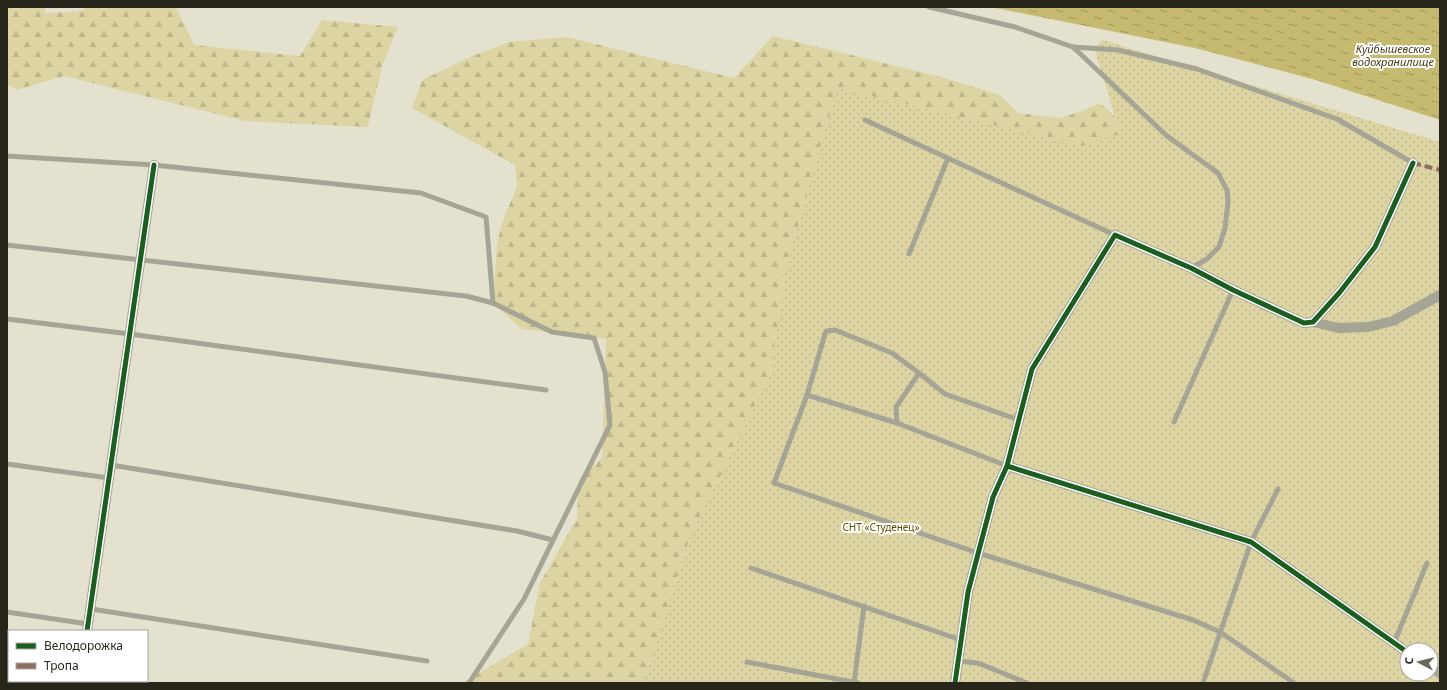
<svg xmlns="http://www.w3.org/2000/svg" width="1447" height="690" viewBox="0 0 1447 690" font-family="'Noto Sans',sans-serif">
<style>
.grass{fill:url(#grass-dots);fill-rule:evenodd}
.forest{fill:url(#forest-firs)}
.water{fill:url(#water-ripples)}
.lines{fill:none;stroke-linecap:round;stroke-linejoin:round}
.lane{stroke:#a6a495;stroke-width:5}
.street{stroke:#a6a495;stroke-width:10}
.quiet{stroke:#8d6e63;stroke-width:4;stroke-dasharray:8 4;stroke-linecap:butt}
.cycleway-casing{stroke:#fff;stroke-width:8}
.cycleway{stroke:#1b5e20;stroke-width:5}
.labels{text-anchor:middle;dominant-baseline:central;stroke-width:4;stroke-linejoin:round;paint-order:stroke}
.park-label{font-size:10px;fill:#5c5100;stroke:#fff}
.water-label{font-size:11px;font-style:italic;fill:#423b11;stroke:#fff}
</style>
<defs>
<pattern id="grass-dots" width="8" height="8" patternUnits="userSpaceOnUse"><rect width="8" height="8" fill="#dcd4a2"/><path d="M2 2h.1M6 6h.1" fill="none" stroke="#bdb68b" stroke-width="1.8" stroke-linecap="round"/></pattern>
<pattern id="forest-firs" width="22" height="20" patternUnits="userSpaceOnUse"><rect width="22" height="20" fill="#dcd4a2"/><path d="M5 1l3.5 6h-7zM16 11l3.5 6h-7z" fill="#bdb68b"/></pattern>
<pattern id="water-ripples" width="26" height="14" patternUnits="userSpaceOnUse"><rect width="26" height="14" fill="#c5ba6f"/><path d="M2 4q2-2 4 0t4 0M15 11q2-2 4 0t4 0" fill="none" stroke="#a0975a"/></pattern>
</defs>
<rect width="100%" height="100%" fill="#e4e2cf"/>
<!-- grass -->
<path class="grass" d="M1103,40l337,102v541h-797l46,-143 82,-168 13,-97 53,-187 246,58 39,-16 -7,-14 -21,-68zM1407,650h24v24h-24z"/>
<!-- forest -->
<g class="forest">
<path d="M7,7h38v6l38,-2 2,-4h91l18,38 106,11 22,-36 76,7 -16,39 -14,61 -123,-6 -181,-45 -47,14 -10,-6z"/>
<path d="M773,36l168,41 59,18 18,18 41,5 23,-7 18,-8c8,7 23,18 22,30l-39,13 -246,-58 -53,187 -13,97 -82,168 -46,143h-181l66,-39 12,-61 37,-65 2,-38 23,-22 4,-119 -84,-10 -29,-26 4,-59 5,-21 15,-36 -2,-22 -103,-57 10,-28 48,-23 39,-15 58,-5 167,41z"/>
</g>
<!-- water -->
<path class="water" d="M991,7h449v113l-124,-40 -121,-32z"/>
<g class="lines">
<!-- lane -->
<g class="lane">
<path d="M929,7l86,20 58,20 45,3 79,19 140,50 76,44"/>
<path d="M1073,47l94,89 51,37 9,17 1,12 -3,26 -6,19 -12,12 -16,9"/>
<path d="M865,120l250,115"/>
<path d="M7,156l147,9 267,28 65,24 7,86 59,29 42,6 11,34 5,53 -86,174 -55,84"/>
<path d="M7,245l459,51 27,7"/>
<path d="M909,254l39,-96"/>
<path d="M7,319l123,15 416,56"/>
<path d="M919,373l26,21 74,26"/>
<path d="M807,395l19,-64 9,-1 57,23 27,20 -23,34 1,16"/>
<path d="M1174,422l59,-132"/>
<path d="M7,464l102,14"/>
<path d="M111,465l406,66 36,9"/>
<path d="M1007,466l-110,-43 -90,-28 -33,88 204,70 215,67 27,12 74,51"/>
<path d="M751,568l210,72"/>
<path d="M91,609l336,52"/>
<path d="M7,612l81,12"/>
<path d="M1394,643l33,-80"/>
<path d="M958,661l20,2 49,20"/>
<path d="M747,662l111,21"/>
<path d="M84,681l11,2"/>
<path d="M854,683l10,-77"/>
<path d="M1203,683l48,-141 27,-53"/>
</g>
<!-- street -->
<g class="street">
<path d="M1313,322l25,6 30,-1 25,-6 47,-26"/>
<path d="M1007,466l25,-97 83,-134 76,33 42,22 71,33 9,-1 27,-30 35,-45 38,-84"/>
<path d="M87,631l67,-466"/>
<path d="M1431,667l9,6"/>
<path d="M80,683v-2"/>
<path d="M955,683l13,-91 25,-95 14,-31 244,76 156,110"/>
</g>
<!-- quiet -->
<path class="quiet" d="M1413,163l27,7"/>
<!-- cycleway casing -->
<g class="cycleway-casing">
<g id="cycleway">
<path d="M1007,466l25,-97 83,-134 76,33 42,22 71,33 9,-1 27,-30 35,-45 38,-84"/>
<path d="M87,631l67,-466"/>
<path d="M955,683l13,-91 25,-95 14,-31 244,76 156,110"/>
</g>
</g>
<!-- cycleway -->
<use href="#cycleway" class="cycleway"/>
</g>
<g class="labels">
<!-- park labels -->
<g class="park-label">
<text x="881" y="527">СНТ «Студенец»</text>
</g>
<!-- water labels -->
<g class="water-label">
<text x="1393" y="48">Куйбышевское<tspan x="1393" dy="13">водохранилище</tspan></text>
</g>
</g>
<!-- border -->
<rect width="1447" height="690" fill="none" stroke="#28261a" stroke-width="16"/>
<!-- legend -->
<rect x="8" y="630" width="140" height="52" fill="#ffffff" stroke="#a9a8a3"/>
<rect x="16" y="643" width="20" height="6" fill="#1b5e20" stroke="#a9a8a3"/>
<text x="44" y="650" font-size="12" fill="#28261a">Велодорожка</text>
<rect x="16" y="663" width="20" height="6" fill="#8d6e63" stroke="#a9a8a3"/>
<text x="44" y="670" font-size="12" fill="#28261a">Тропа</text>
<!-- north arrow -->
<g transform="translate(1419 662) rotate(277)"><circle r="19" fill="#ffffff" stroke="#a9a8a3"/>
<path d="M0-3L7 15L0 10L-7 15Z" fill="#6a6859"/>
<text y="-6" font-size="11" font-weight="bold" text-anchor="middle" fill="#28261a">С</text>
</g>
</svg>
